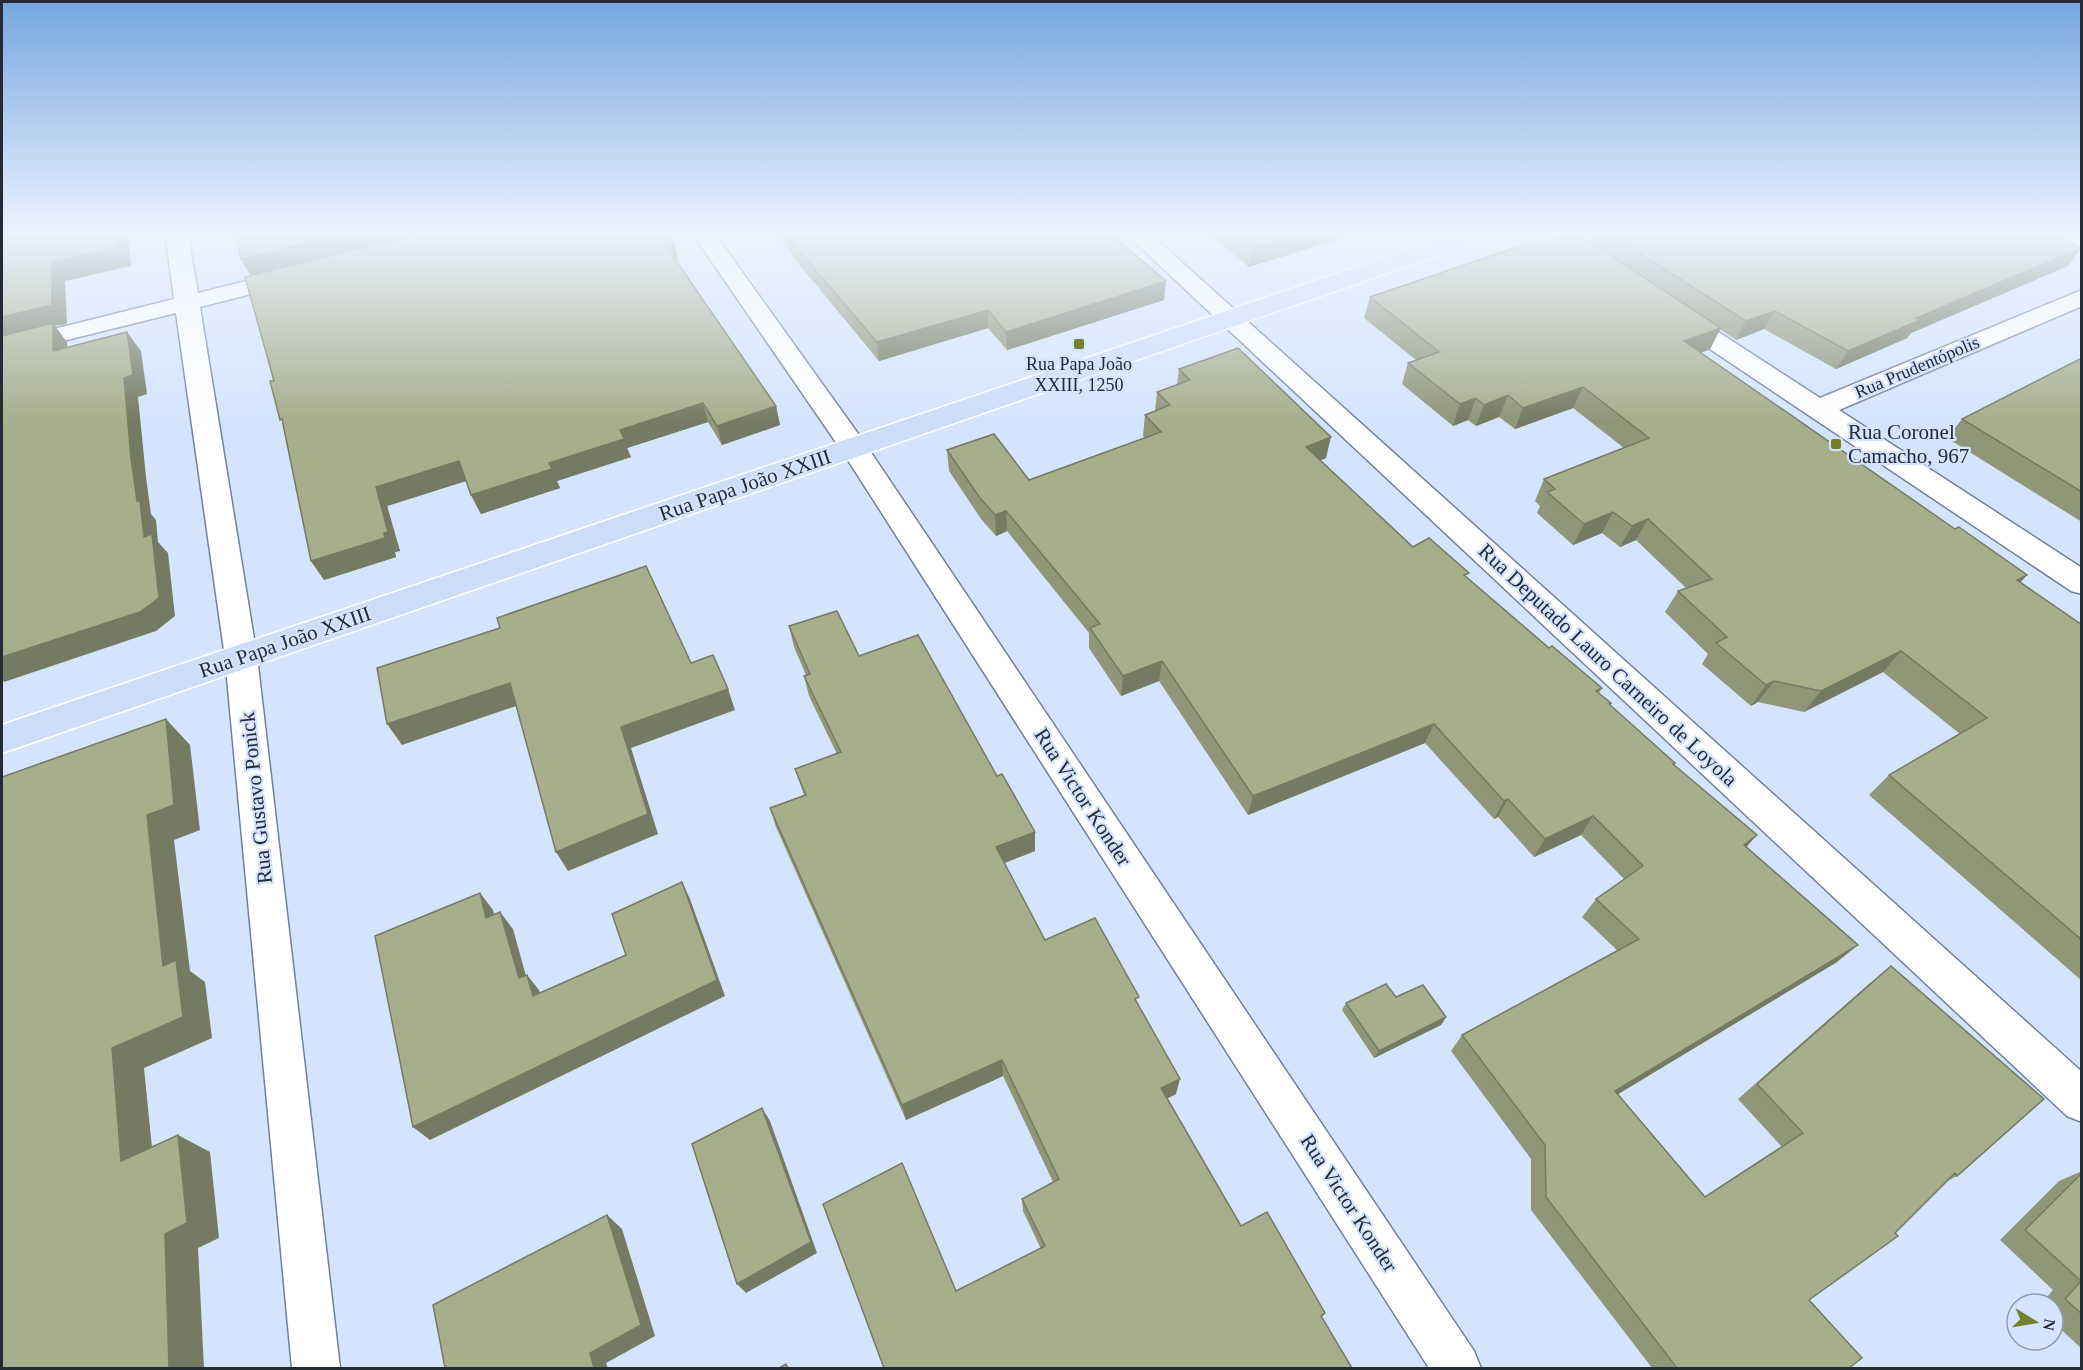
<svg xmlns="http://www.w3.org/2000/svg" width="2083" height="1370" viewBox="0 0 2083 1370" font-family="Georgia,serif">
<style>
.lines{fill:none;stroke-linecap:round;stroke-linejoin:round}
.minor-casing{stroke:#71819e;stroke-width:3}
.major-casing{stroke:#fff;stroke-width:3}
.minor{fill:#fff;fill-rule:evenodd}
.major{fill:#ccddfa;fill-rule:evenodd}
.wall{fill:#909678}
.shaded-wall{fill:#757a62}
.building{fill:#a7ae8c;stroke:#757a62;stroke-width:1.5}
.poi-dot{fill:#74802d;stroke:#d5e4fe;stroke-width:2}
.labels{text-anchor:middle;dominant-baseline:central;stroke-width:4.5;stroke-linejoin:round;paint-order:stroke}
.far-poi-label{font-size:18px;fill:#242b37;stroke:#d5e4fe}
.far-street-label{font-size:18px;fill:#242b37;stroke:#d5e4fe}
.poi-label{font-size:21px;fill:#242b37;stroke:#d5e4fe;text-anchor:start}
.street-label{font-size:21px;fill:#242b37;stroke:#d5e4fe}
</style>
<rect width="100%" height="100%" fill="#d5e4fe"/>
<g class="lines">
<!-- minor casing -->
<g class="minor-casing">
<g id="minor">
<path d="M165,230h22l11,63 93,-23 8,2 4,5 -4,5 -99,25 57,350 83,711h-48l-67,-711 -49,-344 -174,43v-14l172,-43z"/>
<path d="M690,230h22l152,212 610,909 7,17h-52l-585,-914z"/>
<path d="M1122,230h24l936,842v50l-15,-6z"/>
<path d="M1537,230h27l45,32 -4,5h-16z"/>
<path d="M2048,230l34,2v16l-31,-13z"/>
<path d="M2082,290v16l-243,104 243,158v26l-11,-3 -403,-270 -3,-5 3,-5 9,-2 9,2 134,87z"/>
</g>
</g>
<!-- major casing -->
<g class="major-casing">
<path id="major" d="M1466,230h34l-3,5 -1495,518v-28z"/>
</g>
<!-- minor -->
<use href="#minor" class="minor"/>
<!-- major -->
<use href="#major" class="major"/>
</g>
<!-- wall -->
<g class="wall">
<path d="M773,230h333l58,70 -157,50 -19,-22 -109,33 -81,-98z"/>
<path d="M1203,230h164l-118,37z"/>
<path d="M1595,230h449l37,18 -13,18 -157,67 -4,5 -71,31 -72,-40 -28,11 -16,-11 -10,20 -9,4 254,176 72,46 -7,8 62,42v356l-213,-186 20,-20 71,-41 -77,-62 -79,40 -46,-10 -7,4 -49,-42 6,-10 -43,-42 13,-21 8,-3 -50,-48 -16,7 -18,-14 -29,12 -36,-32 3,-7 -5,-5 9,-22 80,-31 -51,-40 -58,21 -16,-12 -23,9 -8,-6 -15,6 -51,-42 6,-21 8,-3 -52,-42 6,-21 173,-53 48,-2z"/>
<path d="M241,259h437l-2,1 100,146 4,19 -58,20 -14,-23 -81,26 4,9 -74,24 3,7 -79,26 -10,-19 -5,-14 -79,25 13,45 -5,1 1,5 -72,23 -13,-19 -28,-136 -33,-150z"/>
<path d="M2082,358v164l-135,-84 15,-19z"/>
<path d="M1179,369l147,89 -6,2 93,87 54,31 82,70 53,40 -3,5 12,10 -1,2 64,60 72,82 91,115 -219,132 87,103 77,-50 -44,-48 132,-116 21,-17 66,210 -10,5 -138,119 40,68h-197l-121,-158v-51l-80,-108 11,-16 156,-84 -36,-34 14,-18 28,-20 -43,-44 -47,22 -36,-40 -4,2 -69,-76 -177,72 -89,-134 -38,15 -32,-48v-15l-82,-102 -11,5 -15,-17 -32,-48 -2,-21 82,30 116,-42 -2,-2 2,-21 10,-4 2,-19 20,-7z"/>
<path d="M789,626l70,30 176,195 -31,12 41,77 93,64 38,90 -9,5 74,127 84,87 -3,4 -366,-26 85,-42 -18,-38 -1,-12 31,-17 -50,-106 -97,44 -130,-293 -6,-19 34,-13 -9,-26 42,-15 -28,-58 -5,-20 2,-1 -12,-28z"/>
<path d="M1396,997l50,20 -5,8 -67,33 -32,-48 4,-7z"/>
<path d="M2082,1171v178l-29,-27v-18h-12l12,-14 -53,-50 59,-59z"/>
</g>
<!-- shaded-wall -->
<g class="shaded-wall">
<path d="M117,230h11l3,36 -66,15 2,43 -12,2 12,16 1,28 -66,-30v-23l50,-54z"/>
<path d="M359,230h83l-190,47 -11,-18z"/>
<path d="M1311,230h56l-118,37 3,-19z"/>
<path d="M674,241l4,18 -9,3 -5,-19z"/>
<path d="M2081,248l-13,18 -157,67 -4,5 -71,31 12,-18 68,-33z"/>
<path d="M1166,281l-2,19 -157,50 -1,-18z"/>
<path d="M988,310v18l-109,33 -2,-19z"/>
<path d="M1775,311l-11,18 -28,11 10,-19z"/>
<path d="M1721,328l-11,21 -37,14 11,-22z"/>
<path d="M127,332l14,19 6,43 -9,3 8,80 5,37 5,6 2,22 10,11 7,63 -19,15 -152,51 -2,-2v-23l142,-120 -7,-36 -6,-43 -7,-80z"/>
<path d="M1583,387l-10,21 -58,21 8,-21z"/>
<path d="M1508,395l-9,22 -23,9 8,-21z"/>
<path d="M1476,398l-8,22 -15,6 7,-22z"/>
<path d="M703,403l5,19 -81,26 4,9 -74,24 3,7 -79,26 -10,-19 78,-32 71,-33z"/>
<path d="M776,406l4,19 -58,20 -5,-19z"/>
<path d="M1331,437l-5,21 -25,10 5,-21z"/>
<path d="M459,461l10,19 -82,26 13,45 -5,1 1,5 -72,23 -13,-19 73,-28 -8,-46z"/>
<path d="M1006,511l1,20 -11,5 -1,-21z"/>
<path d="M1613,512l-11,21 -29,12 11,-21z"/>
<path d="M1648,519l-12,21 -16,7 12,-21z"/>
<path d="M2027,575l-20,21 10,-16z"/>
<path d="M1901,651l-18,21 -79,40 17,-21z"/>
<path d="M1162,661l-3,20 -38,15 2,-20z"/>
<path d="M1774,681l-16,21 -7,4 15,-21z"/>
<path d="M510,683l12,21 -120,41 -15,-21z"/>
<path d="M728,689l7,21 -104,38 27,86 -90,37 -12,-19 65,-125z"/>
<path d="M166,719l24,26 10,85 -26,10 16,131 15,11 7,56 -68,30 11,110 -34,-17 -9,-113 51,-82 -16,-151z"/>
<path d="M1434,724l-9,19 -177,72 5,-19z"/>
<path d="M1508,799l-10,18 -4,2 10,-18z"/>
<path d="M1593,816l-12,19 -47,22 11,-18z"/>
<path d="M1035,832v19l-38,15 -1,-19z"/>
<path d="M1757,835l-16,18 3,-8z"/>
<path d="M682,882l8,17 35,97 -295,144 -17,-13 304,-147z"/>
<path d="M480,893l13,17 6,24 -13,-16z"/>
<path d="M500,912l13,17 18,65 -12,-16z"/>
<path d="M1858,945l-21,17 -237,143 15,-14z"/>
<path d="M527,975l12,15 7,21 -13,-15z"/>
<path d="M1446,1017l-5,8 -67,33 5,-7z"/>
<path d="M1002,1060l1,16 -97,44 -4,-15z"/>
<path d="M1180,1079l-4,15 -19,9 4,-15z"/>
<path d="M762,1108l8,13 47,132 -71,40 -9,-9z"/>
<path d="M178,1135l32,17 9,86 -21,10 6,120h-35l-4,-134z"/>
<path d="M607,1215l15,14 33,107 -49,27 2,5h-14l-4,-15z"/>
</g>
<!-- building -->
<g class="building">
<path d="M2,230h115l1,17 -66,16v42l-50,12z"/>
<path d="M234,230h125l-118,29z"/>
<path d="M435,230h231l8,11 -10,2 112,163 -59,20 -14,-23 -83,27 4,9 -75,24 3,6 -81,26 -12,-34 -83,26 12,45 -4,1 1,5 -74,23 -29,-142 -2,1 -10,-39h4l-29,-104z"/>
<path d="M783,230h323l60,51 -160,51 -18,-22 -111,32 -83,-97z"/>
<path d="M1229,230h82l-59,18z"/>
<path d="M1603,230h441l37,18 -165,70 4,2 -72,31 -73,-40 -29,10z"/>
<path d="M1575,232l146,96 -37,13 271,188 4,-2 68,48 -10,5 65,45v315l-193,-165 98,-57 -86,-67 -80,40 -47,-10 -8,4 -50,-42 11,-6 -49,-46 34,-12 -64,-60 -16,7 -19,-14 -29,12 -37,-32 8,-3 -11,-10 105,-41 -66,-51 -60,21 -15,-13 -24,10 -8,-7 -16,6 -52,-41 31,-11 -69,-55 167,-57 6,4z"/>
<path d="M53,323v28l74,-19 6,43 -9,3 7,80 6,43h3l4,36 8,-3 7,64 -19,14 -138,45v-321z"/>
<path d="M1238,348l93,89 -25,10 107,100 16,-9 40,35 -5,2 85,73 3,-2 50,42 -6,3 15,12 -2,1 66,59 -2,1 84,71 -13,10 114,100 -243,146 90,106 98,-64 -46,-49 134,-118 153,133 -87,77 -2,-3 -60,60 3,3 -89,64 53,58 -13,10h-172l-131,-171 -1,-52 -83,-110 177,-96 -43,-40 47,-33 -50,-50 -48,23 -37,-40 -4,2 -70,-77 -181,72 -91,-135 -39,15 -33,-48 10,-4 -94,-113 -11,4 -15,-17 -33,-48 47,-16 35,46 132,-48 -16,-17 25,-10 -13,-13 33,-12 -11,-11z"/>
<path d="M2082,358v134l-120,-73z"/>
<path d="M646,566l45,97 22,-8 15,34 -107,38 27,87 -92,38 -46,-169 -123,41 -10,-56 123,-40 -3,-10z"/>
<path d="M837,611l22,45 59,-21 79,141 5,-2 33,58 -39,15 49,93 50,-22 44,79 -4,2 45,80 -19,9 80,138 26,-14 58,101 -4,3 31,52h-468l-61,-164 79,-41 54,128 89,-45 -23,-47 37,-20 -57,-119 -100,45 -132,-297 36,-13 -11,-26 46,-17 -37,-76 6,-2 -21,-48z"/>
<path d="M166,719l8,86 -27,10 16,151 13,-6 7,57 -71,31 9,113 57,-26 9,88 -22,11 4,134h-167v-591z"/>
<path d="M682,882l35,98 -304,147 -38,-191 105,-43 6,25 14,-6 19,66 8,-3 6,21 93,-41 -14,-41z"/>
<path d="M1386,984l10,13 27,-12 23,32 -67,34 -33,-48z"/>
<path d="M762,1108l49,134 -74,42 -45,-140z"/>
<path d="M2082,1173v141l-17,-15 16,-18 -56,-51z"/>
<path d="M607,1215l34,110 -51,28 4,15h-149l-12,-63z"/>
<path d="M786,1364l2,4h-9z"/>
</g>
<!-- sky -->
<linearGradient id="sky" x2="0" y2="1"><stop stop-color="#75a6e0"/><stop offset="0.55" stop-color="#ecf3ff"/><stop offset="1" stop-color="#ecf3ff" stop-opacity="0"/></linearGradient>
<rect width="2083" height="422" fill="url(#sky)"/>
<!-- markers -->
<g class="poi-dot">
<rect x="1073" y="338" width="12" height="12" rx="3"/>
<rect x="1830" y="438" width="12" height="12" rx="3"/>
</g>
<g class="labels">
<!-- far-poi labels -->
<g class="far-poi-label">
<text x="1079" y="364">Rua Papa João<tspan x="1079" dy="21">XXIII, 1250</tspan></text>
</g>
<!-- far-street labels -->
<g class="far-street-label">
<text transform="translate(1917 367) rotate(-23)">Rua Prudentópolis</text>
</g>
<!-- poi labels -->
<g class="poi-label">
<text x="1848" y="432">Rua Coronel<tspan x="1848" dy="24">Camacho, 967</tspan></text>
</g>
<!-- street labels -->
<g class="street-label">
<text transform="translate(745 485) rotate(-19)">Rua Papa João XXIII</text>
<text transform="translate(285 642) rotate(-19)">Rua Papa João XXIII</text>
<text transform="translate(1608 665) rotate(43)">Rua Deputado Lauro Carneiro de Loyola</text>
<text transform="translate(1083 797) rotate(57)">Rua Victor Konder</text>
<text transform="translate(256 798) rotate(-96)">Rua Gustavo Ponick</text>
<text transform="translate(1349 1203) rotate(57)">Rua Victor Konder</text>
</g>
</g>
<!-- border -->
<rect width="2083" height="1370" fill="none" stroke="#242b37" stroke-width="6"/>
<!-- north arrow -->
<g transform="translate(2035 1322) rotate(101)"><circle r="28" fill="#d5e4fe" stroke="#8e9aae" stroke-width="1.5"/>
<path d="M0-4.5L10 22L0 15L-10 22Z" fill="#74802d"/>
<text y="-9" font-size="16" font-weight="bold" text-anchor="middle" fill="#242b37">N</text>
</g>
</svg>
